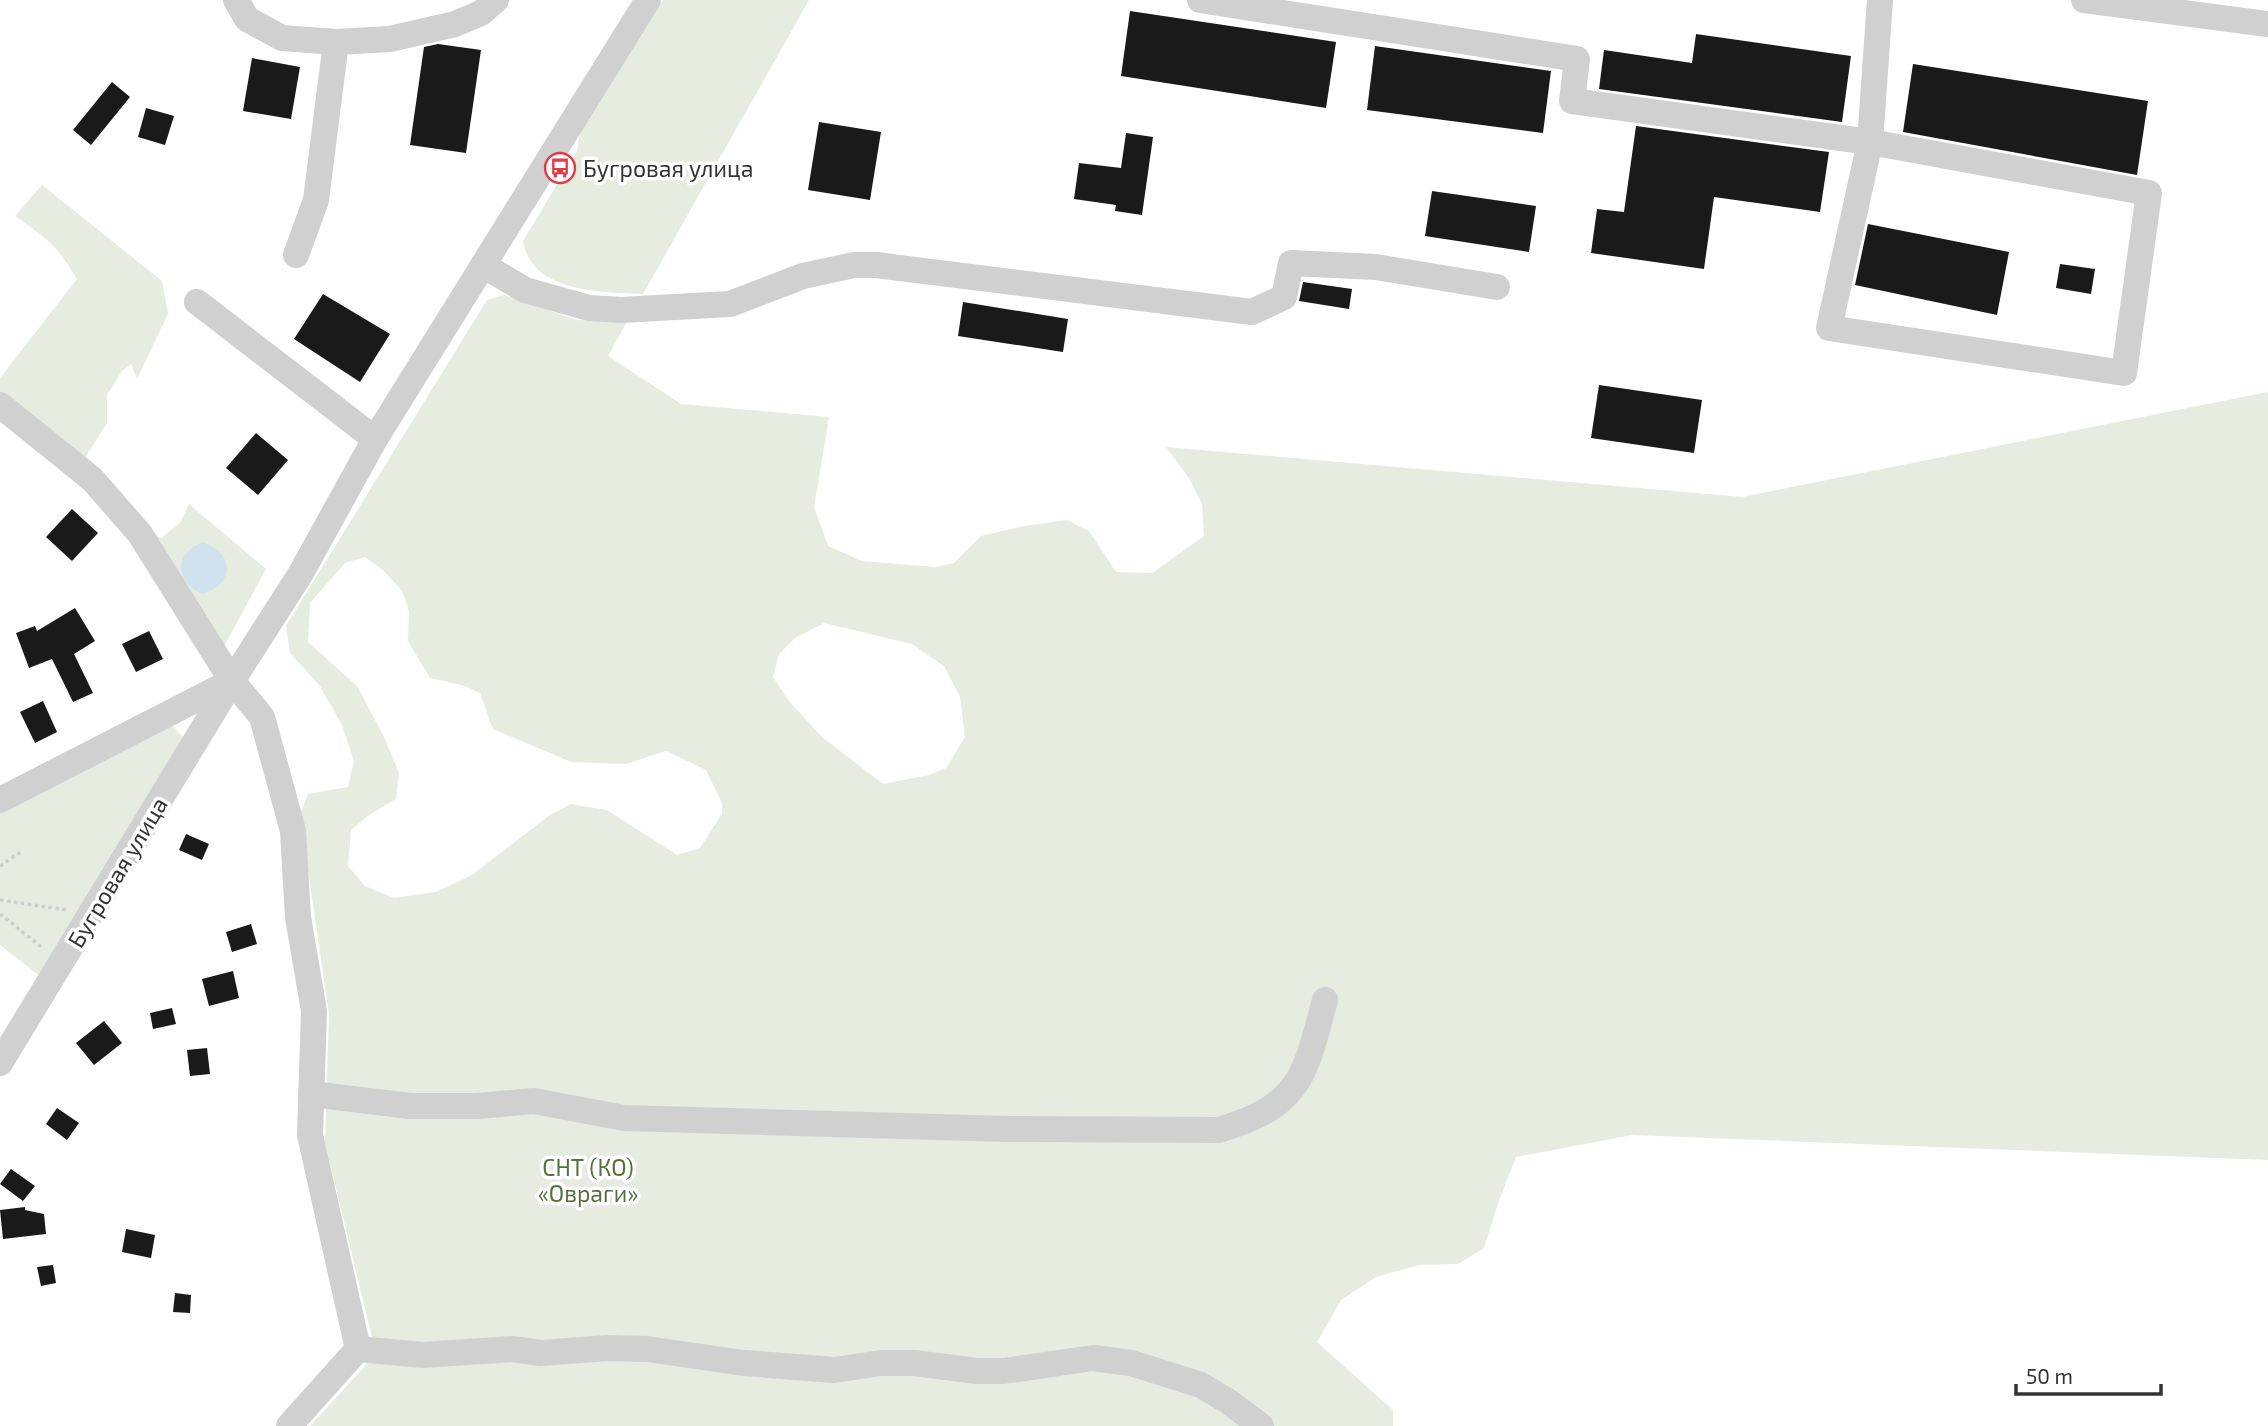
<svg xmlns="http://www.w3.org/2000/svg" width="2268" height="1426" viewBox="0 0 2268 1426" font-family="'Exo 2',sans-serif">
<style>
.green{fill:#e6ecdf;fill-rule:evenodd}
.water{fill:#cfe2ee}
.building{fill:#1a1a1a}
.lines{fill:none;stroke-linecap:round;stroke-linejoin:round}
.path{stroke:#cdcdcd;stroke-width:3.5;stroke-dasharray:3.5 3.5;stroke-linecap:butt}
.minor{stroke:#d0d0d0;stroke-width:26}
.labels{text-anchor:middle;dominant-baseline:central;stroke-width:7;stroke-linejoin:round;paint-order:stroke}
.poi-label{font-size:23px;fill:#333;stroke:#fff;text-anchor:start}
.street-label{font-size:23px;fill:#333;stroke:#fff}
.park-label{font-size:23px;fill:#56703f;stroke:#fff}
</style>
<rect width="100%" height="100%" fill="#fff"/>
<!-- green -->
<g class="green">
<path d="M663,0h146l-166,294c-42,-2 -111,-1 -120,-53l54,-90 3,-19z"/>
<path d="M42,185l120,96 6,33 -31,65 -6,-15 -9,7 -15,24v28l-24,38 -83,-65v-18l77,-99c-19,-33 -32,-42 -62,-63z"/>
<path d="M504,295l73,25 50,2 -19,34 73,48 148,13 -15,90 14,39 34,15 73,6 19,-4 27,-27 43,-10 43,-6 22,11 27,41 36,1 52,-37 -2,-32 -13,-26 -23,-31 576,50 526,-105v768l-636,-25 -116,22 -18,46 -14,45 -26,16 -39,1 -43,12 -35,23 -24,42 76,68v16h-1083l56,-61 6,-28 -47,-194 4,-129 -29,-199 8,-21 40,-7 6,-26 -12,-36 -22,-39 -30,-33 -4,-27 201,-326zM365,557l18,13 19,21 7,20 -1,30 22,37 32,7 18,8 13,36 78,33 55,2 40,-13 40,19 16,33v11l-22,34 -23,7 -70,-45 -36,-6 -21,11 -78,60 -36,17 -42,6 -29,-12 -17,-20 3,-36 18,-15 27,-16 3,-26 -16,-38 -26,-49 -49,-44 2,-39 35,-40zM824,623l88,21 32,22 16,31 5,40 -19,31 -17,7 -46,9 -61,-47 -33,-36 -16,-24 6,-23 16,-16z"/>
<path d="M189,504l77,65 -44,81 -81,-123 20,11 19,-15z"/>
<path d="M172,725l11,12 -142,240 -41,-32v-133z"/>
</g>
<!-- water -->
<path class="water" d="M203,542c32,12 32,42 -1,52 -28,-13 -28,-41 1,-52z"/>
<!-- building -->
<g class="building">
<path d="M1130,11l206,31 -10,66 -205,-32z"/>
<path d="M1696,34l155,22 -9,66 -243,-33 5,-39 88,13z"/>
<path d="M438,44l43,6 -15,103 -56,-8 14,-98z"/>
<path d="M1375,46l176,25 -8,62 -176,-23z"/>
<path d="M252,58l48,9 -9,52 -48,-8z"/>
<path d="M1913,64l235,37 -11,74 -234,-43z"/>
<path d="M112,82l18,15 -39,48 -18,-15z"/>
<path d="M146,108l28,8 -9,29 -27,-8z"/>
<path d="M819,122l62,10 -11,68 -62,-10z"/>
<path d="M1636,126l193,26 -9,60 -106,-15 -10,72 -113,-16 6,-44 27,3z"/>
<path d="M1126,133l27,4 -11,78 -27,-4 1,-6 -42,-6 5,-36 42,5z"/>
<path d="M1432,191l104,15 -7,46 -104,-16z"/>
<path d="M1868,224l141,28 -12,63 -142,-30z"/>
<path d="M2060,264l35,5 -4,25 -35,-6z"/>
<path d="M1303,282l49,7 -3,20 -50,-8z"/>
<path d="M323,294l67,40 -30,48 -66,-43z"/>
<path d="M963,302l105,17 -5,33 -105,-16z"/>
<path d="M1599,385l103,15 -8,53 -103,-15z"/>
<path d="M256,433l32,27 -30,35 -32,-27z"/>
<path d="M72,509l26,24 -26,28 -26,-24z"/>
<path d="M75,608l20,33 -21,13 19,39 -20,9 -21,-43 -23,9 -13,-35 19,-7 2,5z"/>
<path d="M149,631l14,28 -27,13 -14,-28z"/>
<path d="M43,701l14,31 -22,11 -15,-31z"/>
<path d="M186,834l23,10 -7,16 -23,-10z"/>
<path d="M251,924l6,20 -25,8 -6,-20z"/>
<path d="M233,971l6,27 -30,8 -7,-27z"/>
<path d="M172,1008l4,16 -23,5 -3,-16z"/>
<path d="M104,1021l18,22 -28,22 -18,-22z"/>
<path d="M207,1048l3,26 -20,2 -3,-26z"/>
<path d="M57,1108l22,15 -12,17 -21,-16z"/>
<path d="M11,1169l24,17 -12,15 -23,-17z"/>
<path d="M25,1207v3l19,4 2,20 -43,5 -3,-29z"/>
<path d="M126,1229l29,6 -4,23 -29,-6z"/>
<path d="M53,1265l3,18 -15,3 -4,-19z"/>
<path d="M175,1293l16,2 -1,18 -17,-1z"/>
</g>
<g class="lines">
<!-- path -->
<g class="path">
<path d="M0,866l21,-14"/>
<path d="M0,900l67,10"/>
<path d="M0,914l44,35"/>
</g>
<!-- minor -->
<g class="minor">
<path d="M236,0l11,19 35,19 54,4 54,-3 65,-15 26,-11 15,-13"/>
<path d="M1200,0l377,59 -5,42 298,41 279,51 -25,180 -295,-45 41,-186 10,-142"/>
<path d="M2084,0l184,24"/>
<path d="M296,255l20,-55 20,-158"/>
<path d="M483,265l42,25 64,18 32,2 109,-6 73,-28 51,-11h22l376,47 32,-15 7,-34 85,4 121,20"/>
<path d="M197,302l178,137"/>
<path d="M0,405l92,74 48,55 92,147 30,36 31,114 5,86 16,94 -4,124 48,214 -69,77"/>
<path d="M0,800l232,-119 69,-108 74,-134 273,-439"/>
<path d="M0,1063l232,-382"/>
<path d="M311,1094l99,12h67l57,-5 90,17 383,11 212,1c82,-25 85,-52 106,-130"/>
<path d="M358,1349l65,6 89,-6 29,4 67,-5 39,1 97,14 90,7 47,-7h33l63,8h27l89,-13 38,5 70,22 28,17 32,24"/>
</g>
</g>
<!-- icons -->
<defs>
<g id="bus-ring" transform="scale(1.575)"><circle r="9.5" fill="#fff" stroke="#e63946" stroke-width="1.5"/><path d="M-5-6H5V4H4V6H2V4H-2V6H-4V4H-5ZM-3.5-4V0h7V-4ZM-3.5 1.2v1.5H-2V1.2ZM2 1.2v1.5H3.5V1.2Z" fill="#e63946"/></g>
</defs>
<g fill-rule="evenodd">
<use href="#bus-ring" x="560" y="168"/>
</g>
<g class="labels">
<!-- poi labels -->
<g class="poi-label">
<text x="583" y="168">Бугровая улица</text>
</g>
<!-- street labels -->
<g class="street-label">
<text transform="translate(117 872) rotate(-59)">Бугровая улица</text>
</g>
<!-- park labels -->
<g class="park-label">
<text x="588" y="1167">СНТ (КО)<tspan x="588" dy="26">«Овраги»</tspan></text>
</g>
</g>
<!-- scale -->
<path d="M2016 1384v10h145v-10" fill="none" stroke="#333333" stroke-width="3.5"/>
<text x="2026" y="1384" font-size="21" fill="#333333" stroke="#ffffff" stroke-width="5" paint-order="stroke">50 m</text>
</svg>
